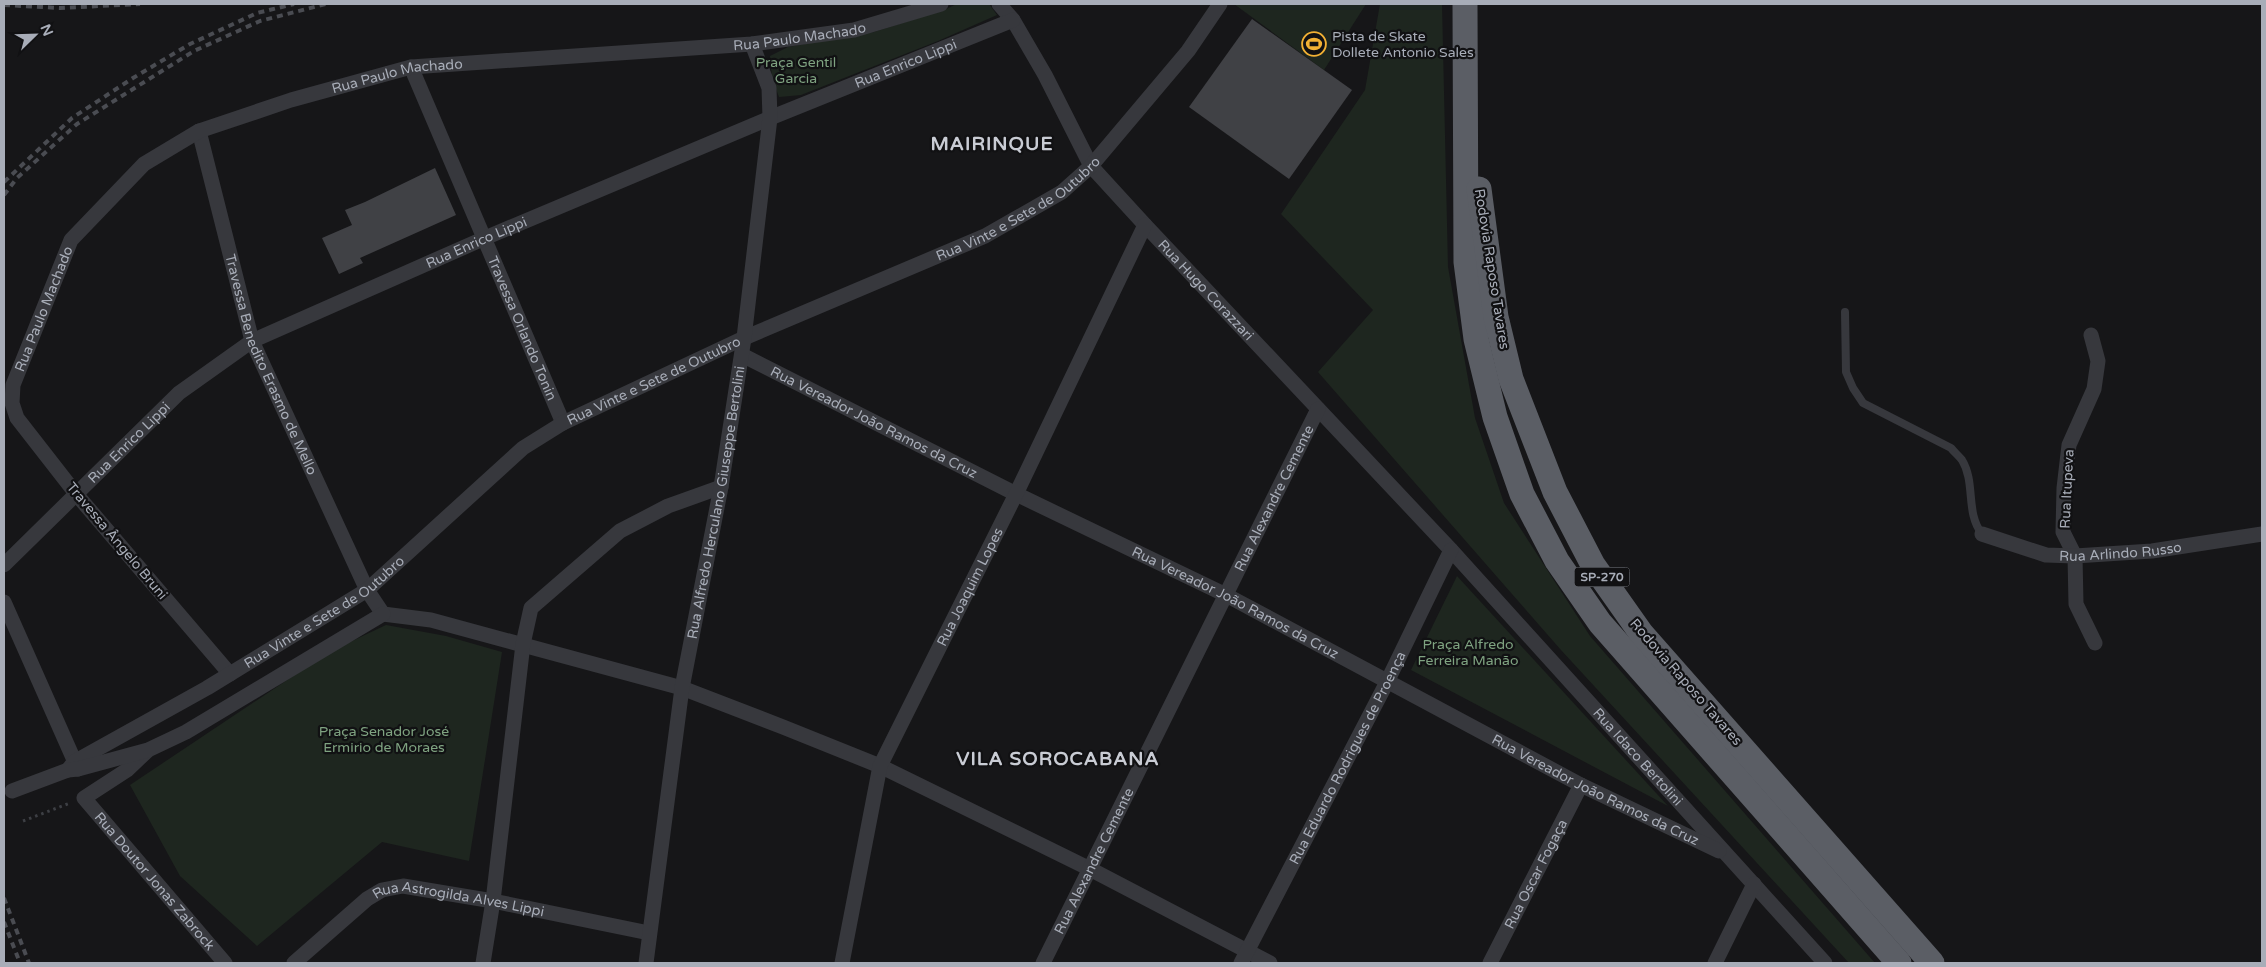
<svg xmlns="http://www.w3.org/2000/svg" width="2266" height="967" viewBox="0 0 2266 967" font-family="'Varela Round',sans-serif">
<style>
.green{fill:#1e261f}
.building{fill:#404145}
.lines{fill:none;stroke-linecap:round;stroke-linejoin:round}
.path{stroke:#3d3f44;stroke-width:3;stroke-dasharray:2.5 4;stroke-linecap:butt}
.service{stroke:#37383d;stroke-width:8}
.minor{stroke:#37383d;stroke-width:15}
.trunk{stroke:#5b5e65;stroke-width:25}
.rail{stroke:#4a4c52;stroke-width:4;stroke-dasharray:6 5;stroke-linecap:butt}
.labels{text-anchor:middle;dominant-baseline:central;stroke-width:4.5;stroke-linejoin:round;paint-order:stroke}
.shield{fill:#111113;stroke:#7b7e86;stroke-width:1}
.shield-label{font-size:12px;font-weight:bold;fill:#a8adb8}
.street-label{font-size:14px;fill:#a8adb8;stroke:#111113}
.poi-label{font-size:14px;fill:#a8adb8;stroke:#111113;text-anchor:start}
.park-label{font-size:14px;fill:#7fa381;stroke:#111113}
.district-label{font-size:19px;font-weight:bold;letter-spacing:1px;fill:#c9ccd4;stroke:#111113}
</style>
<rect width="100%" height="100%" fill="#161618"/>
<!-- green -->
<g class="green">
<path d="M957,4h32l8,11 -59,26 -137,54 -22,2 -7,-19 -2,-22 18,-9 86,-15 72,-23z"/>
<path d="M1234,4h132l-42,66z"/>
<path d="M1380,4h62l6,263 27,151 29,85 86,133 285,327h-26l-288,-313 -243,-278 55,-62 -92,-96 84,-124z"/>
<path d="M1457,576l211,230 -257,-136z"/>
<path d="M386,625l60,11 56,16 -33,209 -87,-19 -125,104 -77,-70 -50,-91 199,-133z"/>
</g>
<!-- building -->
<g class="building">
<path d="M1252,19l100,71 -63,89 -100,-72z"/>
<path d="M435,168l21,47 -96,43 3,5 -24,11 -17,-36 30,-13 -7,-15 20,-8z"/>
</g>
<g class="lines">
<!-- path -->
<path class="path" d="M23,821l47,-18"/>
<!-- service -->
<path class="service" d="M1845,312l1,60 7,16 10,15 88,45c3,4 8,8 11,12 14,23 3,52 20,74"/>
<!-- minor -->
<g class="minor">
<path id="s1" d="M999,4l14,16 32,55 46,91 54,59 306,325 374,413"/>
<path id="s2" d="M411,67l152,356"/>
<path id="s3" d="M199,131l53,210 115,249 16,24 48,6 251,68 101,39 97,39 210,103 180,94"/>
<path d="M2091,335l7,26 -4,28 -25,56 -5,43 -1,44 12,24 1,48 19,39"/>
<path id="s4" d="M742,355l274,139 210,101 355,190 138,66"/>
<path id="s5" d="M1982,534l64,21 29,1 77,-5 110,-17"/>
<path id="s6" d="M4,565l175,-172 73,-52 233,-103 285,-120 243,-98"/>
<path d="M4,602l74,167"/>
<path id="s7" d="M230,674l-153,-179 -60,-77 -5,-15 1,-18 58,-145 73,-76 55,-33 92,-31 120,-33 341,-23 102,-14 87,-26"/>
<path id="s8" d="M147,751l-20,19 -43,28 141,165"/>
<path id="s9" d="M68,770l6,-8 133,-74 160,-98 156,-142 40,-25 181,-85 241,-102 77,-44 29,-26 97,-115 32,-47"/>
<path d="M12,791l56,-21 10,-1 70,-19 38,-18 197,-118"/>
<path id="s10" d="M294,963l73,-64 15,-9 21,-4 90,15 156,32"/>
<path d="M483,963l10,-62 30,-257 8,-36 89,-77 48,-25 53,-19"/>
<path id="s11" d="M646,963l36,-275 39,-201 23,-149 26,-220 -1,-30 -17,-44"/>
<path id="s12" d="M842,963l38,-197 136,-272 129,-269"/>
<path id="s13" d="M1043,963l275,-554"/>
<path id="s14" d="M1241,963l146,-281 64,-132"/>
<path id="s15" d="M1490,963l91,-178"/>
<path d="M1715,963l39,-79"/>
</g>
<!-- trunk -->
<g class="trunk">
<path d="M1465,4l1,258 10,77 19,78 27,77 35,67 43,62 299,340"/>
<path d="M1479,189l17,128 15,62 44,113 38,73 48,68 291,330"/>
</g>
<!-- rail -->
<g class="rail">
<path d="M4,5l56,3 80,-4"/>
<path d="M4,182l68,-64 61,-40 57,-34 67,-31 37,-9"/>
<path d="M4,195l13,-17 60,-54 117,-73 66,-30 66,-17"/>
<path d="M4,898l25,65"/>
<path d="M4,922l16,41"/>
</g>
</g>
<!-- icons -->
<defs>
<g id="stadium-ring" transform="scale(1.25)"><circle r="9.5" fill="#111113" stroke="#f2b134" stroke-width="1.5"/><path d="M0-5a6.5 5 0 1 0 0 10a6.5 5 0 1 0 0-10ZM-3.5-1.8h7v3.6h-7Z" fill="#f2b134"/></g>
</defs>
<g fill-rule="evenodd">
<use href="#stadium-ring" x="1314" y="44"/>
</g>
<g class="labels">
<!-- shield labels -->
<rect class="shield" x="1574.5" y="567.5" width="55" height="19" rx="4"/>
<g class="shield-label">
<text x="1602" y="577">SP-270</text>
</g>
<!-- street labels -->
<g class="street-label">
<text stroke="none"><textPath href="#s7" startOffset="1304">Rua Paulo Machado</textPath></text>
<text stroke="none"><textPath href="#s6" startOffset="1045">Rua Enrico Lippi</textPath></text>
<text stroke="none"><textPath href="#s7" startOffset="899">Rua Paulo Machado</textPath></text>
<text stroke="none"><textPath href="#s9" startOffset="1112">Rua Vinte e Sete de Outubro</textPath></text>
<text stroke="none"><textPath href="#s6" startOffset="580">Rua Enrico Lippi</textPath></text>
<text transform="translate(1492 269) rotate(81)">Rodovia Raposo Tavares</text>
<text stroke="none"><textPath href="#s1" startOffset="356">Rua Hugo Corazzari</textPath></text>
<text stroke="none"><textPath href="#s7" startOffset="449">Rua Paulo Machado</textPath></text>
<text stroke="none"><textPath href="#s2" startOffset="284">Travessa Orlando Tonin</textPath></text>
<text stroke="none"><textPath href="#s3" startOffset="245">Travessa Benedito Erasmo de Mello</textPath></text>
<text stroke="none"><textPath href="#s9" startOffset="708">Rua Vinte e Sete de Outubro</textPath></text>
<text stroke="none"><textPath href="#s4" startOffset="148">Rua Vereador João Ramos da Cruz</textPath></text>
<text stroke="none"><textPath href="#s6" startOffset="175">Rua Enrico Lippi</textPath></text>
<text transform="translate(2067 489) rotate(-87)">Rua Itupeva</text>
<text stroke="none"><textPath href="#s13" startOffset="519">Rua Alexandre Cemente</textPath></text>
<text stroke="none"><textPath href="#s11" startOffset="466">Rua Alfredo Herculano Giuseppe Bertolini</textPath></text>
<text transform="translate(117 541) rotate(50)">Travessa Ângelo Bruni</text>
<text stroke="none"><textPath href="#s5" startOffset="142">Rua Arlindo Russo</textPath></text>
<text stroke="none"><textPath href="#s12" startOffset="401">Rua Joaquim Lopes</textPath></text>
<text stroke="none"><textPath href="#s4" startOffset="552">Rua Vereador João Ramos da Cruz</textPath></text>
<text stroke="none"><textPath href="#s9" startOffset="302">Rua Vinte e Sete de Outubro</textPath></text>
<text transform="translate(1686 682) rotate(49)">Rodovia Raposo Tavares</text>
<text stroke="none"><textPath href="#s1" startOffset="992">Rua Idaco Bertolini</textPath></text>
<text stroke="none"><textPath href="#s14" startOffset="231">Rua Eduardo Rodrigues de Proença</textPath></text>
<text stroke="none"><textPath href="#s4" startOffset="958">Rua Vereador João Ramos da Cruz</textPath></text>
<text stroke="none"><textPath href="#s13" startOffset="114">Rua Alexandre Cemente</textPath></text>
<text stroke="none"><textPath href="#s15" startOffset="100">Rua Oscar Fogaça</textPath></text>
<text stroke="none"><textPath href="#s8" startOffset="188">Rua Doutor Jonas Zabrock</textPath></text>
<text stroke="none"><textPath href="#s10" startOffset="192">Rua Astrogilda Alves Lippi</textPath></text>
</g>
<!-- poi labels -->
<g class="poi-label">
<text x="1332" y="36">Pista de Skate<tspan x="1332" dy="16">Dollete Antonio Sales</tspan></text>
</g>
<!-- park labels -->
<g class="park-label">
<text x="796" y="62">Praça Gentil<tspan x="796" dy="16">Garcia</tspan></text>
<text x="1468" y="644">Praça Alfredo<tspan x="1468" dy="16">Ferreira Manão</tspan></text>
<text x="384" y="731">Praça Senador José<tspan x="384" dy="16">Ermirio de Moraes</tspan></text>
</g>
<!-- district labels -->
<g class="district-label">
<text x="992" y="144">MAIRINQUE</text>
<text x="1058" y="759">VILA SOROCABANA</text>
</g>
</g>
<!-- border -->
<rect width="2266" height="967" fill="none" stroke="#a8adb8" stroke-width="10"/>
<!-- north arrow -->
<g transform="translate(35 35) rotate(67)" stroke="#111113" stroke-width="4" paint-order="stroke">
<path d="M0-4L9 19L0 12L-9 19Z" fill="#a8adb8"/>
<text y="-8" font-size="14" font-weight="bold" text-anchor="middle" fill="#a8adb8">N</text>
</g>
</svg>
